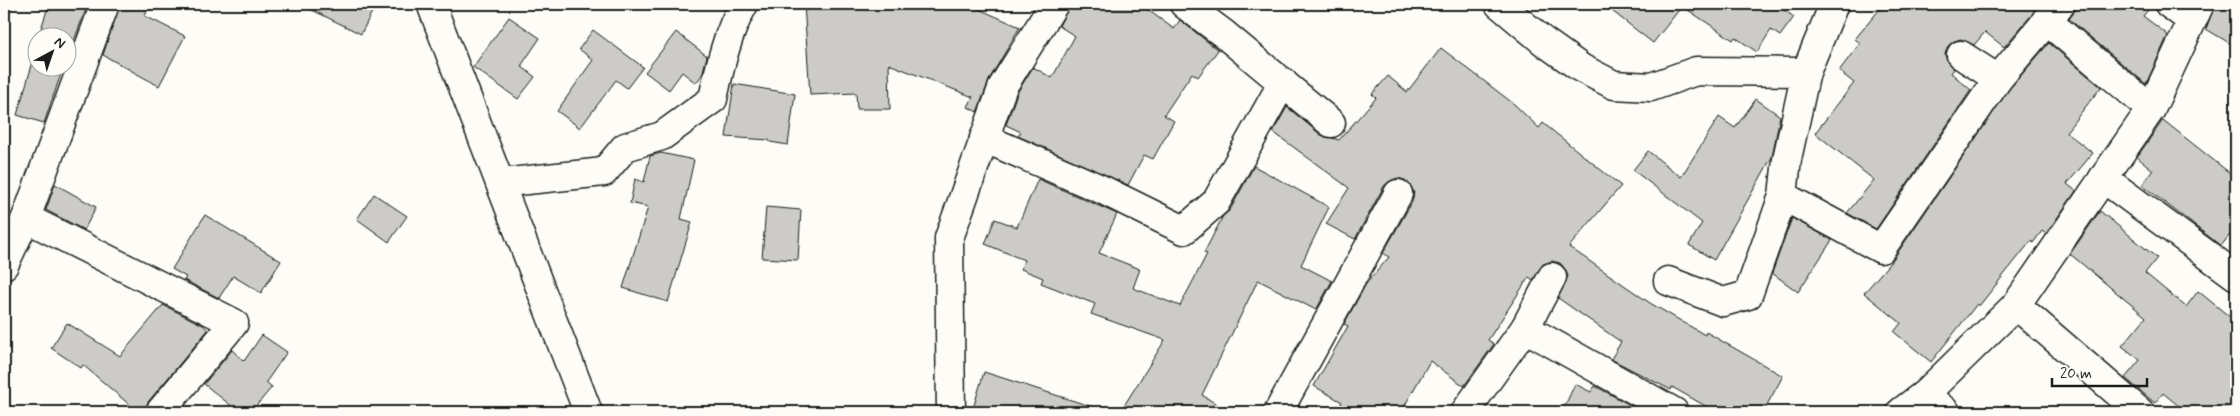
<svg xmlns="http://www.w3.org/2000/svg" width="2240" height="416" viewBox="0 0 2240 416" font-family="Mynerve,sans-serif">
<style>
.building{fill:#cccbc8;stroke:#1c1c1c}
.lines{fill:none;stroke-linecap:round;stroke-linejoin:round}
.street-casing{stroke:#1c1c1c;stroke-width:31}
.street{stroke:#fdfcf7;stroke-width:28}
</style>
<rect width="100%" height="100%" fill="#fdfcf7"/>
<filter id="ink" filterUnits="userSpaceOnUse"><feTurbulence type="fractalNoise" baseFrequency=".02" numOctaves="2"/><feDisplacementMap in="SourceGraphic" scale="10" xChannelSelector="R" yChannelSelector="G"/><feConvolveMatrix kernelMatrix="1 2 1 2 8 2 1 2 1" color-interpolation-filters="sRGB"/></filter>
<g filter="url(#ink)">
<!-- building -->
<g class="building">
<path d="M49,4h39l-20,52v-18h-30z"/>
<path d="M120,4h30l-5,12 40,20 -26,50 -56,-31z"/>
<path d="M300,4h76l-15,30z"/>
<path d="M804,4h163l53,23 -30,51 -13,34 -9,-5 5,-10 -84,-33 1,45h-33l-1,-16 -46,2z"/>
<path d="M1070,4h70l34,25 6,-9 38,30 -20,27 -6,-4 -28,42 10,6 -21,38 -9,-4 -16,30 -110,-49 3,-4 -15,-7 11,-32 16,-26 19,11 23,-42 -16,-10z"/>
<path d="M1603,4h185l-4,6 10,7 -14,19 -9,-6 -14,22 -22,-15 -2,3 -51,-34 -29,37z"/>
<path d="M1884,4h157l-37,43 -19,-15 -11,13 -13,-6 -7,2 -6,5 -3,8 2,8 7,7 -3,4 20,17 -95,139 -29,-16 27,-33 -59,-47 39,-50 -15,-12 21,-28 -5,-4z"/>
<path d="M2076,4h77l-10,12 25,19 -22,49 -77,-65 4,-5z"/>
<path d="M2215,4h21v43l-30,-18z"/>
<path d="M509,17l31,21 -19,28 14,11 -17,22 -45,-32z"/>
<path d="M593,30l50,37 -16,21 -11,-8 -36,48 -23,-17 36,-51 -14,-11z"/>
<path d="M676,32l31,24 -5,19 -6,8 -14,-11 -13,18 -24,-18z"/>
<path d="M2049,43l52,44 -35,45 27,21 -26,31 9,7 -30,43 -4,-3 -9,12 -2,-2 -52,65 -2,-2 -46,58 -37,-30 7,-9 -37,-30 30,-35 116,-170z"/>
<path d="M38,45v23h25l-19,55 -27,-8z"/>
<path d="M1441,48l73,56 25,24 4,-5 78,63 -52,61 81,56 55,32 1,-3 77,44 -20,36h-47l-44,-25 -1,3 -60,-31 10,-17 -63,-44 10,-22 -3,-7 -5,-6 -8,-2 -9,3 -10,16 -4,-3 -41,63 6,4 -30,42 -34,-25 -29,51h-65l6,-10 -28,-16 34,-60 -4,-2 22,-40 23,-27 -6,-4 29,-51 2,-9 -3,-7 -6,-6 -8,-2 -7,3 -6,5 -29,53 -29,-15 23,-36 -76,-56 14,-25 34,28 18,5 37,-42 -4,-4 16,-18 19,16z"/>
<path d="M734,84l61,10 -7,51 -18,-3 -1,-2 -43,-3z"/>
<path d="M1756,99l24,17 -8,41 -58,103 -25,-15 13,-22 -69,-53 15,-19 33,26 38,-60 16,11z"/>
<path d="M2163,120l73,58v49l-15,19 -79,-61 11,-15 -16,-13z"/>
<path d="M661,153l33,7 -13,59 11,3 -24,80 -45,-14 25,-81 -18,-4 5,-24 9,3 6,-26z"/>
<path d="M1254,166l75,41 -28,58 31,16 -16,29 -58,-30 -56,115 27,17h-109l45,-72 -74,-26 4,-10 -54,-21 2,-5 -22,-9 3,-9 -39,-16 10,-25 22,8 21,-48 79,35 -18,39 41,16 -7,19 47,18 27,-52 -3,-1 19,-37 7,-6z"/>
<path d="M55,184l41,23 -12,23 -38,-20z"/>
<path d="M374,194l33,22 -18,26 -32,-23z"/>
<path d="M766,207l35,3 -3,50 -36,-2z"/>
<path d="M2100,211l57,47 -12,15 41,34 12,-16 38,31v90h-50l-23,-19 -8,10 -30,-25 15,-18 -18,-14 24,-29 -76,-63z"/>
<path d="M205,215l76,46 -20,32 -28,-17 -14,22 -35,-18 2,-3 -14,-8z"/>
<path d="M1792,218l40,22 -34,52 -26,-19z"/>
<path d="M163,305l40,20 5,5 -60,72 -3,10h-7l-55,-47 -2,3 -30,-20 16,-25 53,33z"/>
<path d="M262,335l25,17 -21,30 6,5 -21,25h-12l-35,-28 28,-34 12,11z"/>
<path d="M984,372l109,35v5h-121z"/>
<path d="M1575,384l16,8 4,-6 35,19 -3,5 4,2h-69z"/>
</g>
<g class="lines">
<!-- street casing -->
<g class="street-casing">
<g id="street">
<path d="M431,4l157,408"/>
<path d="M1184,4l40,30 107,89"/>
<path d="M1499,4l44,37 38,27 33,17 37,2 45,-16 110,1"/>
<path d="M2169,4l22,16"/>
<path d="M2046,20l105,89"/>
<path d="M1961,55l37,24"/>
<path d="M984,138l119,52 81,40 32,-28 67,-120"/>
<path d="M2103,178l133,98"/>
<path d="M500,183l104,-11 21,-25 37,-11 51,-37c7,-33 14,-66 31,-95"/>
<path d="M1783,196l98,53 117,-170 63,-75"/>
<path d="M26,218l208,105 -74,89"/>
<path d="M4,265l22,-47 79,-214"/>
<path d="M1668,281l55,21 25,-7 35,-99 4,-37 19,-87 28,-68"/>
<path d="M2016,305l124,107"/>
<path d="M1525,328l149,84"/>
<path d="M1925,394l21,18"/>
<path d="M951,412l-2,-174 54,-152 51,-82"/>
<path d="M1278,412l120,-218"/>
<path d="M1465,412l60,-84 27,-51"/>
<path d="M1901,412l24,-18 91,-89 135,-196 49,-105"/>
</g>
</g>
<!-- street -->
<use href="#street" class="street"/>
</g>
</g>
<!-- margin -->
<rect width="2240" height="416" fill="none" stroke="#fdfcf7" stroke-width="20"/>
<rect x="10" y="10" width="2220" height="396" fill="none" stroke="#1c1c1c" stroke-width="2" filter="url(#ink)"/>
<!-- north arrow -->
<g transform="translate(52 52) rotate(40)"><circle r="24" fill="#fdfcf7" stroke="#a3a29f"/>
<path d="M0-4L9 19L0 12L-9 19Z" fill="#1c1c1c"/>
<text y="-8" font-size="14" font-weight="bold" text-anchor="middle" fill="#1c1c1c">N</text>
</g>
<!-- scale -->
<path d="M2052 378v8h95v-8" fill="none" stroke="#1c1c1c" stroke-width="2.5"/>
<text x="2060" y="378" font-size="15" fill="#1c1c1c" stroke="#fdfcf7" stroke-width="4" paint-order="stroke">20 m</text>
</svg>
